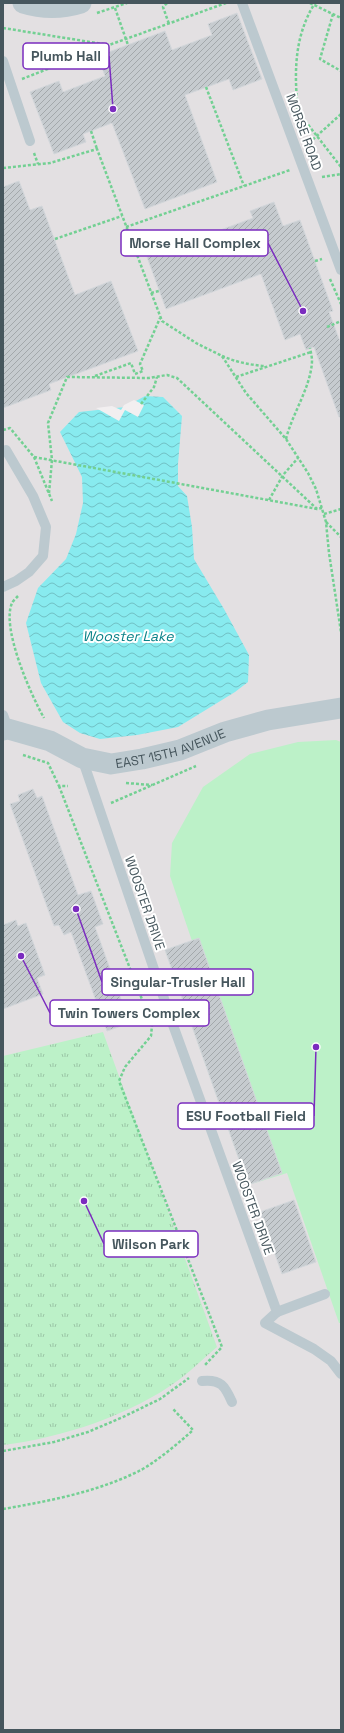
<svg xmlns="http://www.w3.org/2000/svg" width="344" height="1733" viewBox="0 0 344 1733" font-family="'Space Grotesk',sans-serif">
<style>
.education{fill:#e3e0e2}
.park{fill:url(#park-tufts)}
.pitch{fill:#bcf1c8}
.water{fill:url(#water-waves)}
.pier{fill:#f2eff0}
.building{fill:url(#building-hatch);stroke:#d3d7db}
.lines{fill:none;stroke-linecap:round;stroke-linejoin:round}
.path{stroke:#73d093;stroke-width:2.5;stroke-dasharray:3 2;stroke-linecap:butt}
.service{stroke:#bcc9cf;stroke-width:10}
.minor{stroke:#bcc9cf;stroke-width:21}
.labels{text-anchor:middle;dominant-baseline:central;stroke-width:4;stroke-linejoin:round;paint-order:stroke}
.street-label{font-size:13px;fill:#46565d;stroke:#fff}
.water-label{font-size:14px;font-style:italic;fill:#0a8288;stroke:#fff}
.leader{fill:none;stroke:#7b2cbf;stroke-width:1.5}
.callout-dot{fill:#7b2cbf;stroke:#fff;stroke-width:1.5}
.callout{fill:#fff;stroke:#7b2cbf;stroke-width:1.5}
.callout-label{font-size:14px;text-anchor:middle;font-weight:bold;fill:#46565d}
</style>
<defs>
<pattern id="park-tufts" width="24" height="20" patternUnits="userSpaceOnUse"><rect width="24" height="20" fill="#bcf1c8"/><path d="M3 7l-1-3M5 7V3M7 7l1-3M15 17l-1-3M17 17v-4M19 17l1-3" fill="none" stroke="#9bc6a6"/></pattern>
<pattern id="water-waves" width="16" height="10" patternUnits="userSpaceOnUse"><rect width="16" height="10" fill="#88ebef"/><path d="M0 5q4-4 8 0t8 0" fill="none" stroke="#71c1c5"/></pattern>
<pattern id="building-hatch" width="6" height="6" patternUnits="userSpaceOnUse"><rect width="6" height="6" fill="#c6cbcf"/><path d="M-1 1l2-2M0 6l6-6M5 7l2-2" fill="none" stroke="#a3a8ab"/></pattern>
</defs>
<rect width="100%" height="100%" fill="#f2eff0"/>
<!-- education -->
<rect class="education" x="3" y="3" width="338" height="1727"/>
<!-- park -->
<path class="park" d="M103,1032l114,315c-12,10 -24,22 -37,32 -48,36 -119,59 -177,66v-389z"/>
<!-- pitch -->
<path class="pitch" d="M336,740l5,2v581h-2l-52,-150 -39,12 -83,-235 27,-9 -22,-65 2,-33 31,-56 47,-33 48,-12z"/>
<!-- water -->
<path class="water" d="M145,396l18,1 19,19 -4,48v22l9,10 5,31 2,32 30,50 25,46 -1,27 -13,10 -57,35 -41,8 -37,4 -20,-6 -17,-11 -22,-39 -15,-60 12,-35 28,-29 10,-25 7,-31 -1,-26 -22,-45 19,-20 46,-5z"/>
<!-- pier -->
<path class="pier" d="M134,400l10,5 -6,12 -13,-7 -6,11 -23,-13 16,-2 9,4 3,-5z"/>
<!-- building -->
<g class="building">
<path d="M237,13l25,66 -29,11 -4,-11 -44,16 32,87 -72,27 -33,-86 -29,11 3,8 -32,12 -24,-62 29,-11 4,11 42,-16 -7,-20 67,-25 7,19 40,-15 -4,-11z"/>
<path d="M19,181l11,29 12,-4 33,89 36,-14 27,70 -89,33 2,6 -48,18v-221z"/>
<path d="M274,202l9,24 17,-6 33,91 -4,1 12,32v73h-2l-25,-70 -8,3 -6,-16 -15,6 -24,-66 -95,35 -19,-52 106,-39 -3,-7z"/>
<path d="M33,789l4,9 5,-2 36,99 13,-4 12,33 -8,3 32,89 -5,2 2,7 -17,6 -36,-99 -7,3 -5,-10 -5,1 -44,-122 10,-3 -2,-6z"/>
<path d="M16,920l2,6 8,-3 19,52 -8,3 6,16 -40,15v-84z"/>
<path d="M199,938l83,235 -34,12 -83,-235z"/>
<path d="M294,1200l22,62 -34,12 -22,-62z"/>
</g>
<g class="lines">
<!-- path -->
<g class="path">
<path d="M167,3l-4,4 6,17"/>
<path d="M310,3l31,15"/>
<path d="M115,8l13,37"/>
<path d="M97,13l30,-10"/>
<path d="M333,14l-13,45 21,12"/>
<path d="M3,28l106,17"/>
<path d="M22,79l87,-34 117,-42"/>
<path d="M206,87l38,99"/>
<path d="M298,111c-4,-38 -4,-75 17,-108"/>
<path d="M299,113l42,54"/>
<path d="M91,131l6,18"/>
<path d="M309,143l32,-29"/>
<path d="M34,153l4,11"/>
<path d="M3,168l47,-5 47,-14 65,172 34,22 26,13 24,37 40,46 22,34 8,16 10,33 3,31 12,79"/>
<path d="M322,177l19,-3"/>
<path d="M126,227l164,-57"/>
<path d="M55,239l67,-23"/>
<path d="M315,261l7,-2"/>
<path d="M330,279l11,25"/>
<path d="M151,293l8,-2"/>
<path d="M327,327l14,-6"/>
<path d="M222,356c14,6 28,9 43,10"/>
<path d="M95,376l36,-13 4,11 8,-3 -3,-7 20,-46"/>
<path d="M236,377l75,-25"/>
<path d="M141,404l13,-17 3,-10"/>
<path d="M3,430l7,-2 24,29 18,44"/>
<path d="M286,439c6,-25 25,-52 26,-78 0,-4 -1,-8 -2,-13"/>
<path d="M34,457l283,52 5,-1"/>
<path d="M49,493l3,-33 -4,-37 19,-46 82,1 18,-3 10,3 140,131"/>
<path d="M269,500l14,-25 15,-17"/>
<path d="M324,514l17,-5"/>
<path d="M326,522l15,15"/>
<path d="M18,596c-2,2 -5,5 -6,7 -11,25 19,92 32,115"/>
<path d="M23,755l25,8 11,23h9"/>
<path d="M126,783l26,2"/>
<path d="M59,786l93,239 -1,11 -26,31 -6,14 103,266 -18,19"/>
<path d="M111,803l85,-37"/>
<path d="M3,1451l51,-9 34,-10 35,-15 37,-18 29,-21"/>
<path d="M3,1509c46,-8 94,-17 136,-38 16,-8 41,-29 54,-41l-20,-21"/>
</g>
<!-- service -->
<g class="service">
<path d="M242,3l99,267"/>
<path d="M3,61l27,80"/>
<path d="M3,587l13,-6 13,-9 14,-16 3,-29 -13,-31 -27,-46"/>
<path d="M3,715l5,14"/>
<path d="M82,758l91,267 104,287 -12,11 49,26 17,12 10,13"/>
<path d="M277,1312l48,-18"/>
<path d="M202,1381c19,-2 23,5 30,21"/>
</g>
<!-- minor -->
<g class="minor">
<path d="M23,3c19,6 39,6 58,0"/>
<path id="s1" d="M3,730l5,-1 42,12 32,17 29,6 31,-5 38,-9 45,-18 43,-12 73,-12"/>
</g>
</g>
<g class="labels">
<!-- street labels -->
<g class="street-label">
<text transform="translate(304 132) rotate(70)">MORSE ROAD</text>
<text stroke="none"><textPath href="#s1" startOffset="176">EAST 15TH AVENUE</textPath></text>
<text transform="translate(145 903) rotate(71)">WOOSTER DRIVE</text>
<text transform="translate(253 1208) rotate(70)">WOOSTER DRIVE</text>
</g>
<!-- water labels -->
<g class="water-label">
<text x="128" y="636">Wooster Lake</text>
</g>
</g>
<!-- callouts -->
<path class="leader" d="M113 109L109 56M303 311L268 243M76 909L102 982M21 956L50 1013M316 1047L314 1116M84 1201L104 1244"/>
<g class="callout-dot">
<circle cx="113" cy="109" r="4"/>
<circle cx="303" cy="311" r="4"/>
<circle cx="76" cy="909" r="4"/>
<circle cx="21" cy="956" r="4"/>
<circle cx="316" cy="1047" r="4"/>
<circle cx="84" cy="1201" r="4"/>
</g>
<g class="callout">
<rect x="23" y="43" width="86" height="26" rx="4"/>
<rect x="121" y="230" width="147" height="26" rx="4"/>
<rect x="102" y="969" width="151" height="26" rx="4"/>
<rect x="50" y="1000" width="159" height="26" rx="4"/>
<rect x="178" y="1103" width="136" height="26" rx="4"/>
<rect x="104" y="1231" width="94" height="26" rx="4"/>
</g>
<g class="callout-label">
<text x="66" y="61">Plumb Hall</text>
<text x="195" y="248">Morse Hall Complex</text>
<text x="178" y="987">Singular-Trusler Hall</text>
<text x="129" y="1018">Twin Towers Complex</text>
<text x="246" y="1121">ESU Football Field</text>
<text x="151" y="1249">Wilson Park</text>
</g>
<!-- border -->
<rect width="344" height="1733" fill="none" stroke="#46565d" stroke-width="8"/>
</svg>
